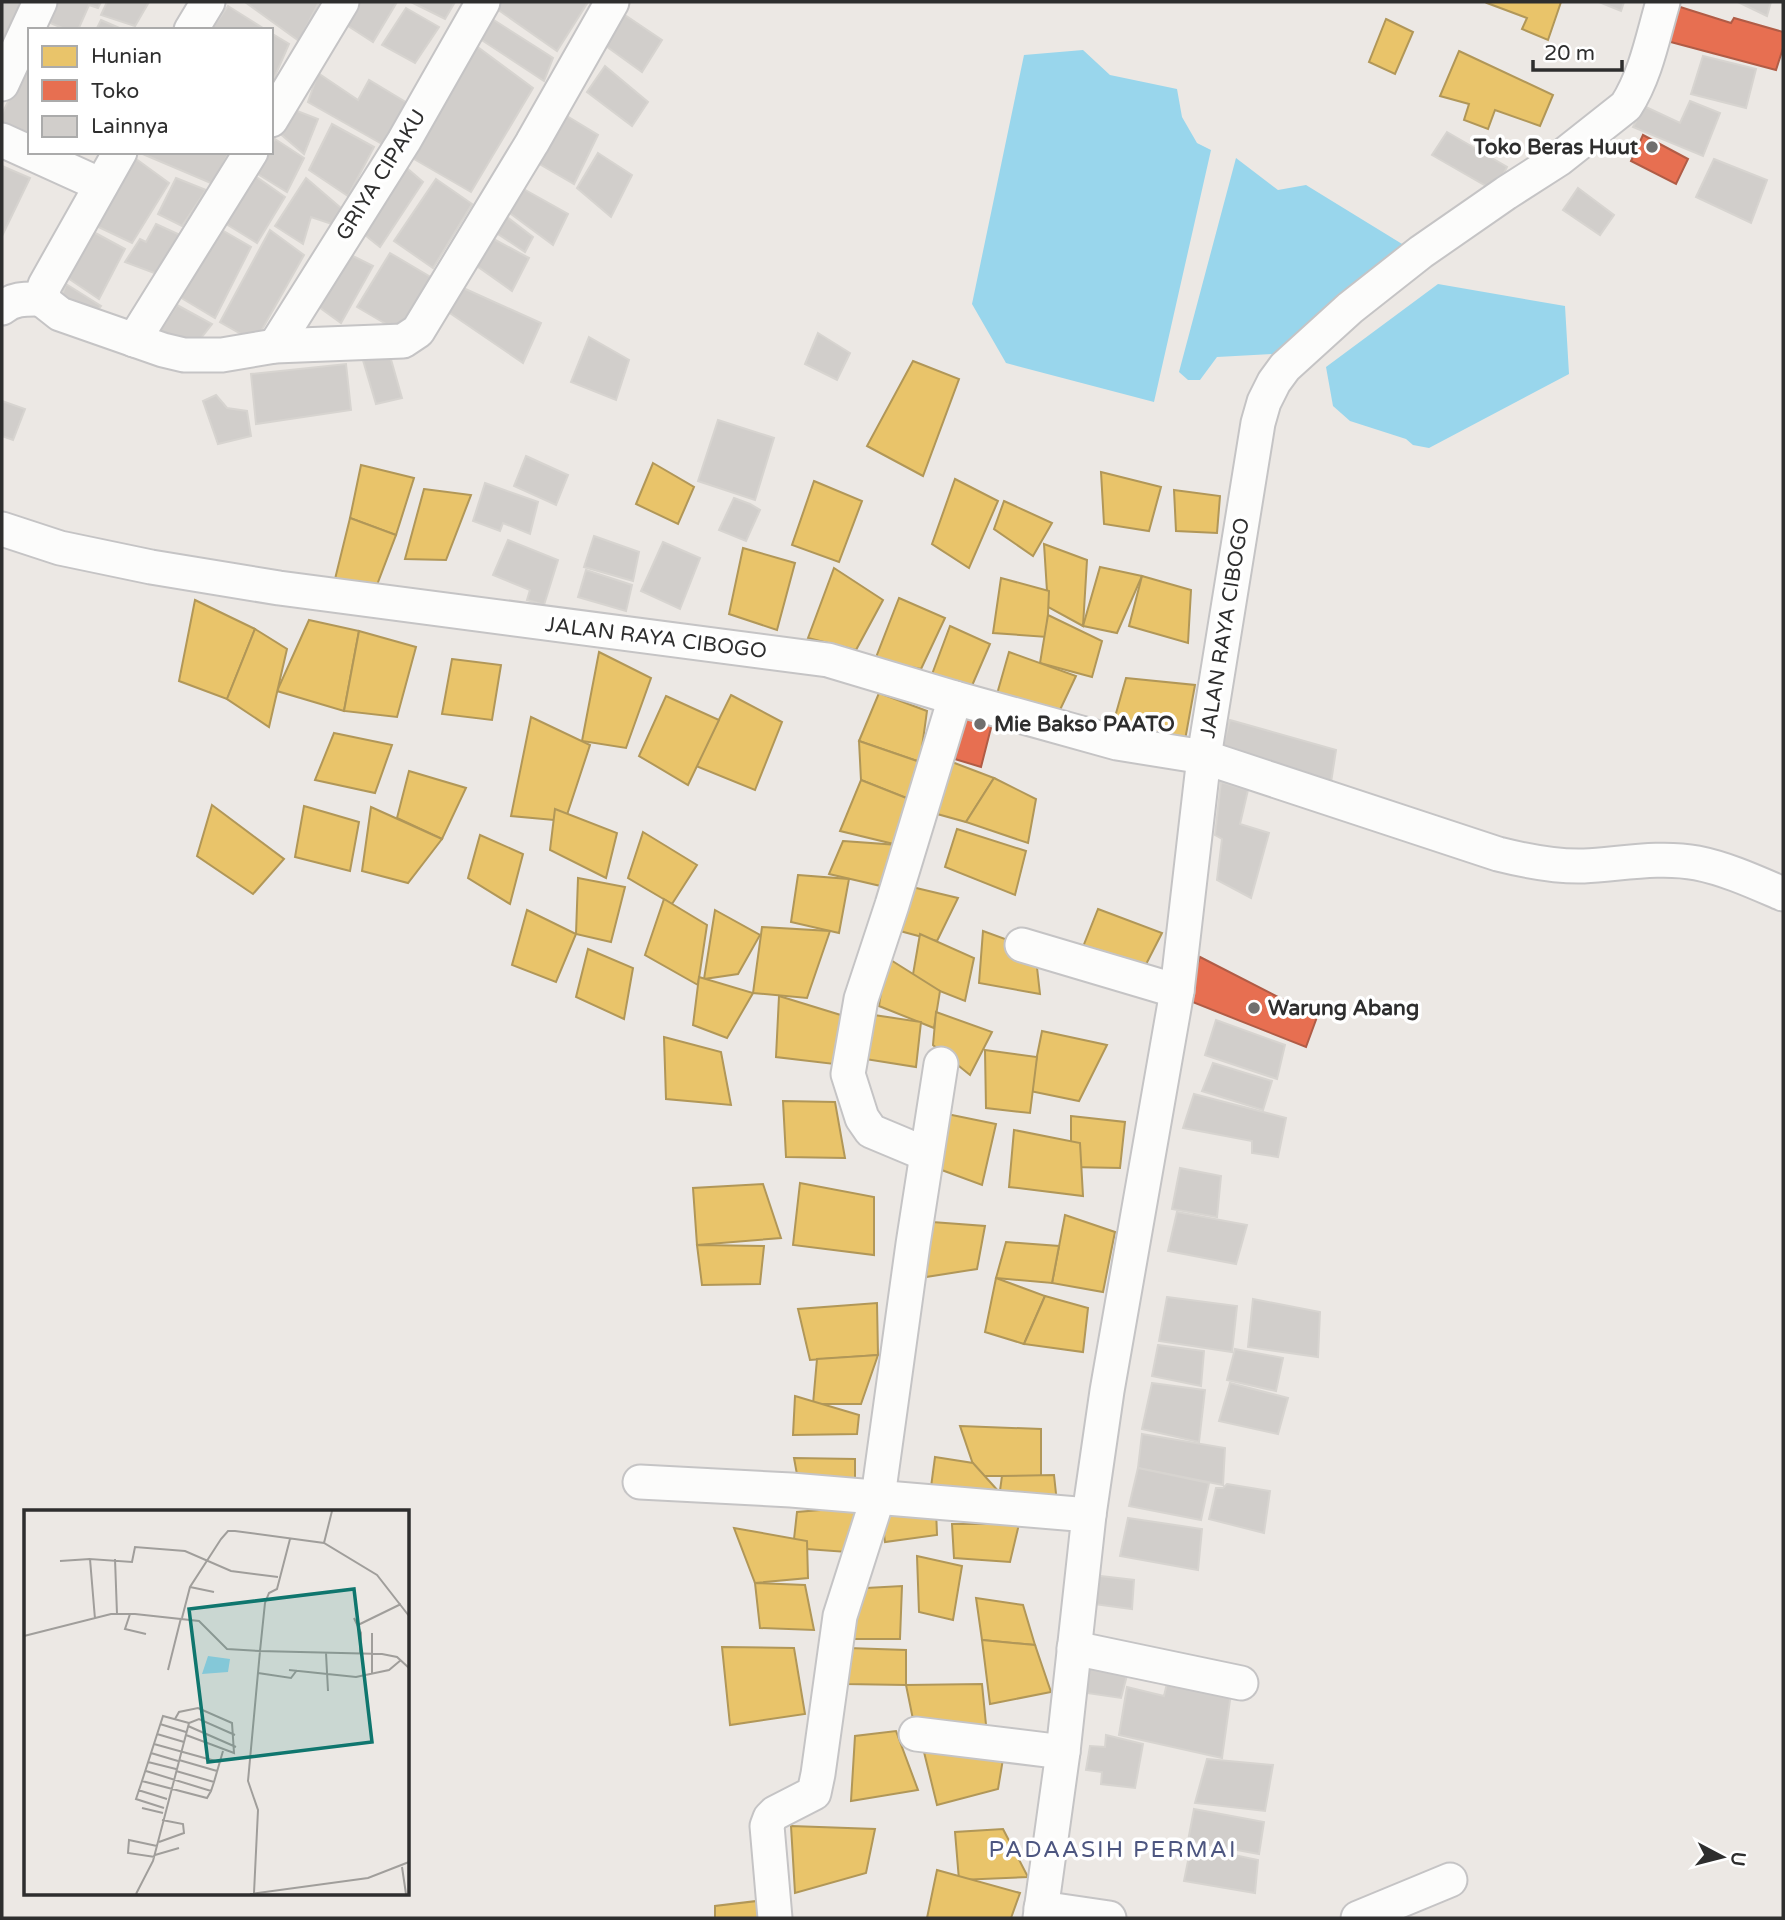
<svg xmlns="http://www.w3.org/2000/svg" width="1785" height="1920" viewBox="0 0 1785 1920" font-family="'Varela Round',sans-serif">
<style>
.water{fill:#99d6ec}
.homes{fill:#e9c46a;stroke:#b19758;stroke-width:2}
.shops{fill:#e76f51;stroke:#b05c46;stroke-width:2}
.building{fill:#d1cecb;stroke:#d7d4d0;stroke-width:2}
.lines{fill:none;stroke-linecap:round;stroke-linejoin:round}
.minor-casing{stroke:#c5c4c5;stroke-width:37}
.minor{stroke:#fcfcfb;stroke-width:33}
.poi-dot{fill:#706f6e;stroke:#fff;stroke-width:2.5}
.labels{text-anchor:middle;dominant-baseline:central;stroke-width:7;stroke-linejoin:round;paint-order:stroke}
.poi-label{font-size:21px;font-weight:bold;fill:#2e2e2e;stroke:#fff;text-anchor:start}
.street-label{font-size:21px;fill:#2e2e2e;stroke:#fff}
.neighbourhood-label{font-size:23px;letter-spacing:2px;fill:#4d5680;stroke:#fff}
.inset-road{fill:none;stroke:#a09e9b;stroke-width:2}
.view{fill:#0f766e;fill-opacity:0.15;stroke:#0f766e;stroke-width:3.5}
.inset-edge{fill:none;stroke:#2e2e2e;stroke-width:3.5}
</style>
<rect width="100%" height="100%" fill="#ece8e4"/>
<!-- water -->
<g class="water">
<path d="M1083,50l27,25 67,14 5,28 15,26 14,7 -57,252 -148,-39 -34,-59 52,-249z"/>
<path d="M1236,158l42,32 28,-5 101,62 -124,102 -10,5 -56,3 -17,23h-12l-9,-8z"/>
<path d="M1438,284l127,22 4,68 -140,74 -16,-3 -7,-6 -56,-18 -17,-15 -7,-39z"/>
</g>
<!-- homes -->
<g class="homes">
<path d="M1488,2h73l-13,38 -26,-11 5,-11 -40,-15z"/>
<path d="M1386,19l27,13 -18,42 -26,-12z"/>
<path d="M1459,51l94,44 -13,31 -45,-16 -7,19 -24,-9 5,-16 -29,-8z"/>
<path d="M913,361l46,18 -36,97 -56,-30z"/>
<path d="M653,463l41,24 -16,37 -42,-20z"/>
<path d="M361,465l53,13 -18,57 -46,-17z"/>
<path d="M1101,472l60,15 -12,44 -45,-7z"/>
<path d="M955,479l43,22 -29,67 -37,-24z"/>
<path d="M814,481l48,20 -23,61 -47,-17z"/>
<path d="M424,489l47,6 -25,65 -41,-1z"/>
<path d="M1174,490l46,6 -3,37 -41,-2z"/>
<path d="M1004,501l48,22 -19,33 -39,-27z"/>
<path d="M350,518l46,17 -21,55 -40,-11z"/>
<path d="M1044,544l43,16 -4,66 -35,-19z"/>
<path d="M743,548l52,15 -18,67 -48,-16z"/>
<path d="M1100,567l42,9 -25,57 -34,-7z"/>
<path d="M834,568l49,32 -27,50 -48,-12z"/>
<path d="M1142,576l49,14 -3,53 -59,-17z"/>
<path d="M1001,578l48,13 -2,46 -54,-4z"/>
<path d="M899,598l46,20 -24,51 -46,-9z"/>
<path d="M195,600l60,29 -28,70 -48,-18z"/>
<path d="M1048,615l54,26 -10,36 -52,-14z"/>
<path d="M309,620l50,11 -15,80 -67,-20z"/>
<path d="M950,626l40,18 -19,44 -40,-11z"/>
<path d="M255,629l32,20 -18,78 -42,-28z"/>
<path d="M359,631l57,16 -19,70 -53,-6z"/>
<path d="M599,652l52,26 -25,70 -44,-7z"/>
<path d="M1009,652l67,24 -17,36 -62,-18z"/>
<path d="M452,659l49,6 -9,55 -50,-6z"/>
<path d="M1126,678l69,7 -10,55 -72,-16z"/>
<path d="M879,693l48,18 -7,51 -61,-21z"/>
<path d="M731,695l51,27 -27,68 -59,-24z"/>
<path d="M666,696l53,24 -31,65 -49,-29z"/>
<path d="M531,717l59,28 -25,76 -54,-5z"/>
<path d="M334,733l58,12 -17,48 -60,-13z"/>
<path d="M859,741l61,21 -6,39 -53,-21z"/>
<path d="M952,762l42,16 -28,44 -36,-10z"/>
<path d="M409,771l57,17 -24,51 -45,-21z"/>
<path d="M994,778l42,21 -8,44 -62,-21z"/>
<path d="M861,780l53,21 -16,44 -58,-14z"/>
<path d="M212,805l72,54 -31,35 -56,-38z"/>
<path d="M304,806l55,16 -9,49 -55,-14z"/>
<path d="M371,807l71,32 -34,44 -46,-12z"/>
<path d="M555,809l62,24 -11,45 -56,-28z"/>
<path d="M957,829l69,22 -11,44 -70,-28z"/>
<path d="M643,832l54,33 -25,39 -44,-26z"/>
<path d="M480,835l43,19 -13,50 -42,-26z"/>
<path d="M843,841l55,4 -13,42 -56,-13z"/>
<path d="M798,875l51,4 -10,54 -48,-11z"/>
<path d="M578,878l47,9 -14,55 -35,-8z"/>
<path d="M912,887l46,11 -21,43 -37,-10z"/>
<path d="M664,899l43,26 -9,60 -53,-30z"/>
<path d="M1098,909l64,24 -24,47 -61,-18z"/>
<path d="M527,910l49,24 -20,48 -44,-17z"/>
<path d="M715,910l45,25 -22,39 -34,5z"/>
<path d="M762,927l68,4 -23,67 -54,-5z"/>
<path d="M983,931l52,19 5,44 -61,-11z"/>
<path d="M920,934l54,24 -9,43 -53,-21z"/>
<path d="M588,949l45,19 -9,51 -48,-22z"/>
<path d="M886,957l54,34 -6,37 -55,-22z"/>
<path d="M699,977l54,16 -26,45 -34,-13z"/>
<path d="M779,996l65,20 -10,48 -58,-7z"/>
<path d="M936,1012l56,20 -22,43 -37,-30z"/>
<path d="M874,1015l47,7 -5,45 -57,-9z"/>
<path d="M1042,1031l65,14 -28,56 -49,-10z"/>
<path d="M664,1037l57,15 10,53 -65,-6z"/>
<path d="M985,1050l52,7 -7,56 -44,-5z"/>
<path d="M783,1101l52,1 10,56 -59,-1z"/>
<path d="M947,1114l49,10 -14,61 -43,-16z"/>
<path d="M1071,1116l54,6 -5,46 -49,-1z"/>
<path d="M1014,1130l66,13 3,53 -74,-9z"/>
<path d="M800,1183l74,14v58l-81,-10z"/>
<path d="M763,1184l18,54 -84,7 -4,-57z"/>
<path d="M1065,1215l50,17 -12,60 -51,-9z"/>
<path d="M932,1222l53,4 -8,43 -51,8z"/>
<path d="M1006,1242l53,4 -7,37 -56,-5z"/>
<path d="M697,1245l67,1 -4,38 -58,1z"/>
<path d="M996,1278l49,18 -21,48 -39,-12z"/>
<path d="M1045,1296l43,12 -5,44 -59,-8z"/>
<path d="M877,1303l1,52 -68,5 -12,-51z"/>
<path d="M878,1355l-17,49h-48l4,-45z"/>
<path d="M795,1396l64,19 -2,19 -64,1z"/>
<path d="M960,1426l81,3v47h-64z"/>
<path d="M935,1457l38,6 27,30 -71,9z"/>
<path d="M794,1458l61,1v30l-55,2z"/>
<path d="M1054,1475l4,37 -62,7 6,-43z"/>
<path d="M856,1507l-9,45 -54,-4 4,-36z"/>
<path d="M936,1509l1,26 -52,7 -4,-32z"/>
<path d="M952,1524h67l-9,38 -56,-4z"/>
<path d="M734,1528l73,13 1,37 -53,5z"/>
<path d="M917,1556l45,10 -9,54 -34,-8z"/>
<path d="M755,1583l50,2 9,45 -54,-2z"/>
<path d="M902,1586l-2,53h-47l-5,-50z"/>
<path d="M976,1598l47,7 12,40 -53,-5z"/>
<path d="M982,1640l53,5 16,47 -61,12z"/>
<path d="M722,1647l72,1 11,66 -75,11z"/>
<path d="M848,1648l58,2v35l-61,-1z"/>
<path d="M982,1684l5,51 -71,-1 -10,-49z"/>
<path d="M896,1731l22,59 -67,11 4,-65z"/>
<path d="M924,1752l79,7 -5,30 -61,16z"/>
<path d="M791,1826l84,3 -9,44 -71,20z"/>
<path d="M1003,1829l25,48 -69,3 -4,-48z"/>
<path d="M937,1870l83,23 -9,25h-84z"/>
<path d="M765,1900v18h-50v-12z"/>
</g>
<!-- shops -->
<g class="shops">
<path d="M1677,6l54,17 3,-5 49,14v16l-7,22 -109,-29z"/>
<path d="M1643,135l45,24 -12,25 -45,-23z"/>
<path d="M959,713l33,11 -11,43 -36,-11z"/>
<path d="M1200,957l117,60 -11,30 -121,-48z"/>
</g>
<!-- building -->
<g class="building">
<path d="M2,2h21l-21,53z"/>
<path d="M51,2h50l-3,6 -9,-3 -11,25h-11l-24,-10z"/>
<path d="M107,2h42l-14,24 -34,-11z"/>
<path d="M245,2h74l-20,39z"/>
<path d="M358,2h39l-24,40 -28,-18z"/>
<path d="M411,2h44l-10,17z"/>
<path d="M487,2h101l-31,49z"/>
<path d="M1599,2h25l-3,9z"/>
<path d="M1738,2h33l-4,14z"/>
<path d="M228,6l38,24h-55z"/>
<path d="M406,8l33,19 -24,36 -33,-18z"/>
<path d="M619,11l43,29 -20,32 -43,-31z"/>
<path d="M486,15l67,43 -9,23 -70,-46z"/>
<path d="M101,20l23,10h-28z"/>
<path d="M271,33l18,11 -17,39 -1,-1z"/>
<path d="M471,42l62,46 -62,104 -64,-37z"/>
<path d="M1703,56l53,13 -10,39 -55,-14z"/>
<path d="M605,66l43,36 -16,24 -45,-34z"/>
<path d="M23,71l7,3v58l-2,3 -26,-11v-10z"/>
<path d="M318,73l40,27 11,-20 40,24 -27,40 -74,-42z"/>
<path d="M1690,101l30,12 -17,43 -70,-29 11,-21 36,17z"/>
<path d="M292,109l26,10 -14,35 -27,-23z"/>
<path d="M557,110l41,25 -24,49 -45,-26z"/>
<path d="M332,124l42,23 -26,49 -39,-26z"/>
<path d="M1447,132l60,35 -12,24 -63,-36z"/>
<path d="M275,139l29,19 -17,34 -31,-19 12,-21h3v-7z"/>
<path d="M138,152h91l-16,32z"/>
<path d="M598,153l34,22 -21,42 -34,-29z"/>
<path d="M132,156l37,27 -37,60 -46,-22z"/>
<path d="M1714,159l53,21 -16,43 -55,-26z"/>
<path d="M401,163l22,19 -43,65 -20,-16z"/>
<path d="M2,166l28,12 -28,58z"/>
<path d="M248,171l37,26 -28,46 -39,-24z"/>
<path d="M176,178l30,12 -24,36 -24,-12z"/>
<path d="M306,178l36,31 -10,15 -21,-7 -8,27 -28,-18z"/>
<path d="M436,179l36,25 -39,64 -39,-27z"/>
<path d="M520,187l48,27 -15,31 -50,-37z"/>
<path d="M1578,188l36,27 -14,20 -37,-25z"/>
<path d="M499,211l34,26 -8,15 -39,-26z"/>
<path d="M156,224l24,11 -23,39 -32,-12 15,-23 6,3z"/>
<path d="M215,226l36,21 -36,71 -37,-22z"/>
<path d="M88,229l37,20 -26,50 -40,-27z"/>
<path d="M270,230l34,25 -49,87 -35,-20z"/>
<path d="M488,236l41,22 -17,33 -45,-32z"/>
<path d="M347,253l26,13 -32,57 -29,-21z"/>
<path d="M390,253l44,26 -36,52 -41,-24z"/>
<path d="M66,284l35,22 -13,16 -30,-15z"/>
<path d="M461,287l80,36 -18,40 -79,-54z"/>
<path d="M177,305l35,19 -22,28 -36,-12z"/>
<path d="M818,333l32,20 -13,27 -32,-16z"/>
<path d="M589,337l40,23 -13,40 -45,-18z"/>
<path d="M390,356l12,42 -26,6 -14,-47z"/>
<path d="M346,364l5,46 -95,14 -5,-50z"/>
<path d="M216,395l11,13 20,3 4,25 -33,8 -15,-43z"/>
<path d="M2,401l23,8 -12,31 -11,-4z"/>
<path d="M718,420l56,18 -19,62 -57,-19z"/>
<path d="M526,456l42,19 -12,30 -42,-19z"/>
<path d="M485,483l53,19 -8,32 -27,-11 -3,8 -27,-10z"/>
<path d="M734,498l16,6 10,6 -14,31 -27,-11z"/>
<path d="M594,536l45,16 -6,29 -49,-14z"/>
<path d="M508,540l50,20 -14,45 -17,-5 3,-10 -37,-15z"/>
<path d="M663,542l37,16 -20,51 -39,-18z"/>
<path d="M586,570l46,15 -6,26 -48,-14z"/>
<path d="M1230,720l106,30 -6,39 -110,-32z"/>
<path d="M1221,782l27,8 -8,34 29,9 -18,65 -34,-18 5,-41 -7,-4z"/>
<path d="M1216,1020l69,25 -8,34 -72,-24z"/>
<path d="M1213,1063l59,18 -9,29 -61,-19z"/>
<path d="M1194,1094l92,24 -8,39 -26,-4v-12l-69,-13z"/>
<path d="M1180,1168l41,8 -4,41 -45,-8z"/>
<path d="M1177,1212l70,13 -11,39 -68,-13z"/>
<path d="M1167,1297l70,9 -5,46 -73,-11z"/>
<path d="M1253,1299l67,13 -2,45 -70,-10z"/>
<path d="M1158,1345l46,6 -3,35 -49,-10z"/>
<path d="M1235,1349l48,9 -7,33 -49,-11z"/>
<path d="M1152,1383l53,7 -6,52 -57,-13z"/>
<path d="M1230,1383l58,15 -10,36 -59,-13z"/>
<path d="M1142,1434l83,14 -2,37 -85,-17z"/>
<path d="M1138,1468l71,15 -8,37 -72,-14z"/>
<path d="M1227,1484l43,7 -6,42 -55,-14 7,-31h7z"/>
<path d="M1128,1518l74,11 -4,41 -78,-14z"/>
<path d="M1092,1575l42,5 -2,29 -46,-6z"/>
<path d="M1080,1655l50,9 -9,34 -48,-7z"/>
<path d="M1168,1679l63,14 -9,65 -103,-23 8,-48 37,9z"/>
<path d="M1106,1735l37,9 -8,44 -34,-4 1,-12 -16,-2 4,-24 15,1z"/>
<path d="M1207,1759l66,6 -8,46 -70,-8z"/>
<path d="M1194,1809l70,13 -5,32 -71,-13z"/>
<path d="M1191,1846l67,14 -3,33 -71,-12z"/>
</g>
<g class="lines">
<!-- minor casing -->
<g class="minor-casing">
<g id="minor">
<path d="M191,30l17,-28"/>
<path d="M2,84l38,-82"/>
<path d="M271,120l71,-118"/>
<path d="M2,140l99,45"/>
<path d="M120,152l-75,133 -4,14 19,15 103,36 21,5h38l53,-9 128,-5 15,-10 114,-188 80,-141"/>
<path d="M2,308c12,-10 24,-9 39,-9"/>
<path d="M134,340l117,-188"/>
<path d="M275,346l129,-205 79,-139"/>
<path d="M2,529l58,19 91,19 128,21 549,72 127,38 162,45 87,14 54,-334 6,-21 10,-20 11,-15 65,-59 71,-56 85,-59 53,-34 67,-53c20,-31 27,-70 37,-104"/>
<path d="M1022,945l155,46"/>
<path d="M926,1154l-55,-23 -9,-13 -14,-44 13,-75 31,-94 63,-207"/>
<path d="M640,1482l151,8 298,25"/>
<path d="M1074,1648l167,35"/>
<path d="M916,1734l147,18"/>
<path d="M1041,1908l68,10"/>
<path d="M775,1918l-8,-92 3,-8 5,-5 39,-20 4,-19 22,-158 38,-119 35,-253 28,-180"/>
<path d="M1040,1918l23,-166 26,-237 18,-124 70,-400 27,-234 294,97c28,7 57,13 86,12 37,-2 76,-10 113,-3 30,6 58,19 86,31"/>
<path d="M1358,1918l92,-38"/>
</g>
</g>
<!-- minor -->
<use href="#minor" class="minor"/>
</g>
<!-- markers -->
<g class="poi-dot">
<circle cx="1652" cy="147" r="7"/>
<circle cx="980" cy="724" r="7"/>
<circle cx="1254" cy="1008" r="7"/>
</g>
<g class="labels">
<!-- poi labels -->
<g class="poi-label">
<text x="1638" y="147" text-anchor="end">Toko Beras Huut</text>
<text x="994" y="724">Mie Bakso PAATO</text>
<text x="1268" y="1008">Warung Abang</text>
</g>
<!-- street labels -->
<g class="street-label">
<text transform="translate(381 175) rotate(-58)">GRIYA CIPAKU</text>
<text transform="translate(1225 628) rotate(-81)">JALAN RAYA CIBOGO</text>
<text transform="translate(656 638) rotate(7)">JALAN RAYA CIBOGO</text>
</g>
<!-- neighbourhood labels -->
<g class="neighbourhood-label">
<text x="1113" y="1850">PADAASIH PERMAI</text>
</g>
</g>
<!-- overview -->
<g transform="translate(24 1510)">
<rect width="385" height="385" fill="#ece8e4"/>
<path d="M184,146l22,3 -2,13 -26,2z" fill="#99d6ec"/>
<path class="inset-road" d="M266,29l-13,50 -8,4 -4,10 -5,48 122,3 15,3 12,11M300,33l8,-32M91,49l2,55M36,51l30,-2M166,77l24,5M106,104l-5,15 21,5M158,108l8,-31 31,-48 7,-8h7l89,12 53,32 32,41M330,108l7,15 -1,20M71,109l-5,-60 42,3 3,-15 50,4 46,20 47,6M334,115l43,-21M348,123v41M0,126l87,-22h24l64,7 28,28 33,2 -12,130 10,29 -4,83M302,143l2,38M144,160l13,-52M265,160l67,7 33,-7 12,-10M234,163l33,5 6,-8M151,209l4,-7 19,-4 34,15 2,30 -48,-18M165,213l-26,-7 -21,65 65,17 4,-7M136,214l26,8M164,216l48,21M133,224l27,8M130,234l65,18M127,243l27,8M155,250l38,11M124,252l28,7M122,261l65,20 3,-9M152,261l38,11 9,-31M118,271l-6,18 28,9M114,280l29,9M118,298l21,5M135,332l25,-9 -1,-9 -21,-4M131,345l24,-7M131,347l-27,-4 1,-13 28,6M378,357l4,27M112,384l17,-33 36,-138 10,-4 36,16M226,384l118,-16 41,-16"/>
<path class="view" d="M330,79l18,153 -164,20 -19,-153z"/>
<rect width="385" height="385" class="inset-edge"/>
</g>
<!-- border -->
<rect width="1785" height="1920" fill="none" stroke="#2e2e2e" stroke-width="7"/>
<!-- legend -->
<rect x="28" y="28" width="245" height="126" fill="#ffffff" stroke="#ababab" stroke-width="2"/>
<rect x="42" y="46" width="35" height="21" fill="#e9c46a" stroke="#ababab" stroke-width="2"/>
<text x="91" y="63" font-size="21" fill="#2e2e2e">Hunian</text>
<rect x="42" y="80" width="35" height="21" fill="#e76f51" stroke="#ababab" stroke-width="2"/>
<text x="91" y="98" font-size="21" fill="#2e2e2e">Toko</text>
<rect x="42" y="116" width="35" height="21" fill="#d1cecb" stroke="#ababab" stroke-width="2"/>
<text x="91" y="133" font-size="21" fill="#2e2e2e">Lainnya</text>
<!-- north arrow -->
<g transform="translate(1722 1857) rotate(97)" stroke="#ffffff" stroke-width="5" paint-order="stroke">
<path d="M0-5L12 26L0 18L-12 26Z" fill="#2e2e2e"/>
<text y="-10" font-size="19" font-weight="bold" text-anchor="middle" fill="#2e2e2e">U</text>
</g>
<!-- scale -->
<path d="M1533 60v10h89v-10" fill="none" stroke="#2e2e2e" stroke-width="3.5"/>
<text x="1544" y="60" font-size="21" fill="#2e2e2e" stroke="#ffffff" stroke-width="5" paint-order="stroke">20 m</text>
</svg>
